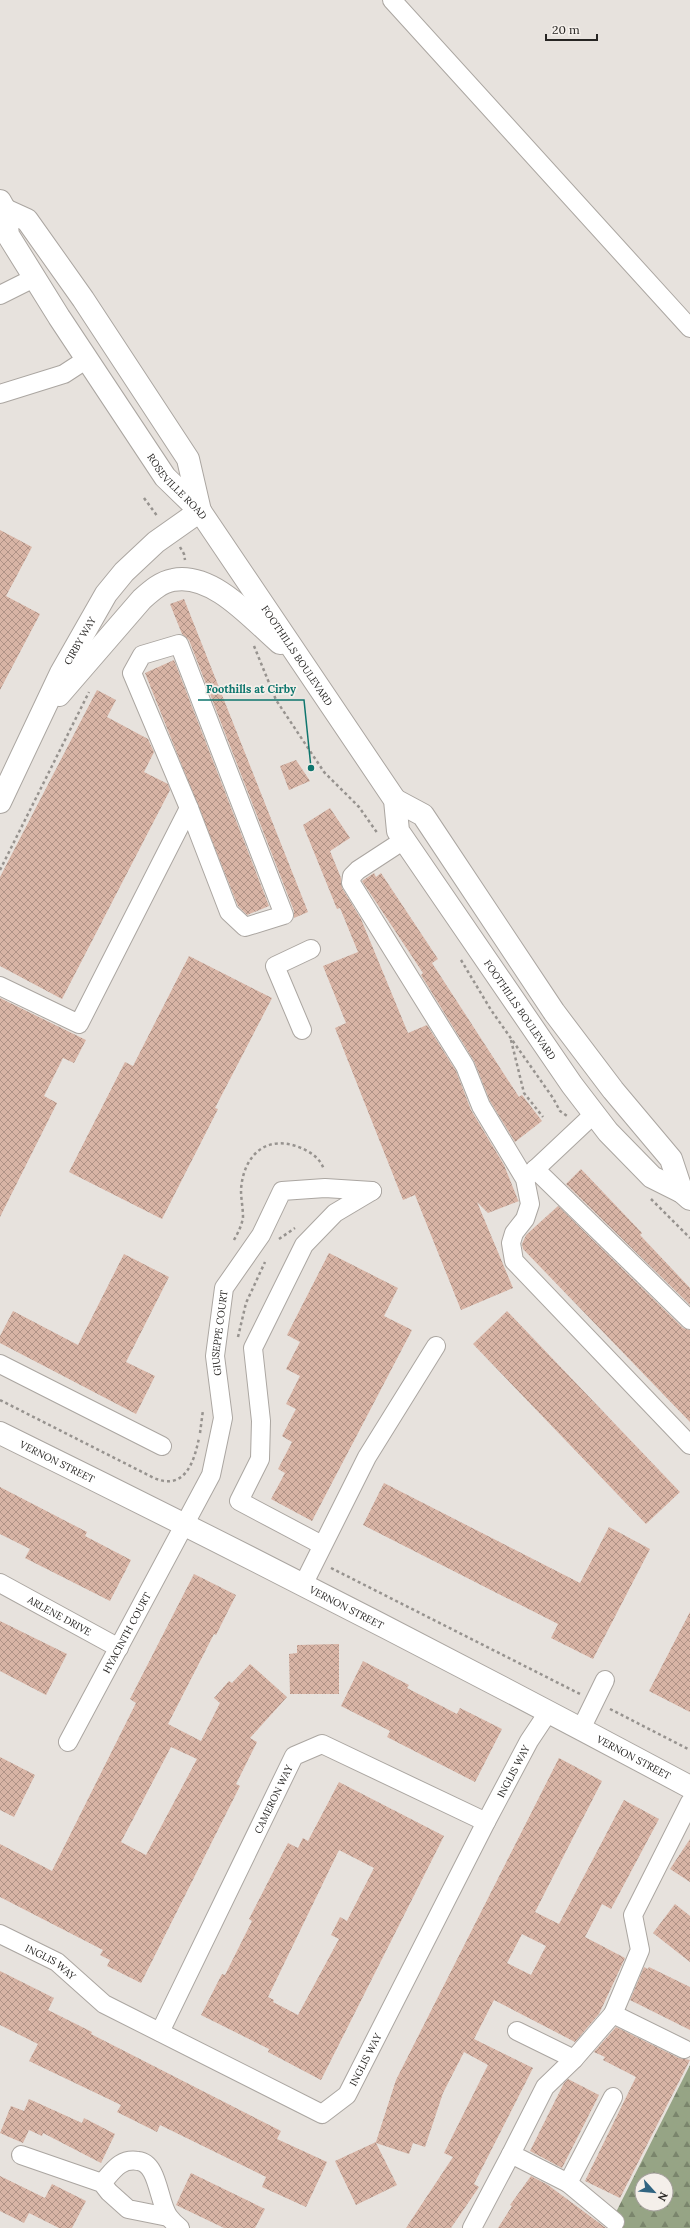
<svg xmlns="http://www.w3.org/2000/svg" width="690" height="2228" viewBox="0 0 690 2228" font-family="Lora,serif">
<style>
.forest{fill:url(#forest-firs);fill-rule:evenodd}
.building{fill:url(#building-cross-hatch);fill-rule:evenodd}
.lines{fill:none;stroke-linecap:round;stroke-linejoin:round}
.minor-casing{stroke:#aba6a1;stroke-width:20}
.major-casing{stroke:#aba6a1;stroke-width:24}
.path{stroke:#97938f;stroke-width:2.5;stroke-dasharray:3 3;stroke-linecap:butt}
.minor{stroke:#fff;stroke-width:18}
.major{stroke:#fff;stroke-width:22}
.labels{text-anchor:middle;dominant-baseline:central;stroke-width:3.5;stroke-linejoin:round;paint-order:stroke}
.street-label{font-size:10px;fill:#272523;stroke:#f4efea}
.leader{fill:none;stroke:#0f766e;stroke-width:1.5}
.callout-dot{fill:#0f766e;stroke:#f4efea;stroke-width:1.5}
.callout-label{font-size:11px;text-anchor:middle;font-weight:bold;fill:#0f766e;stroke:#f4efea;stroke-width:3.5;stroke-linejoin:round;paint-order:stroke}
</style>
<defs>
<pattern id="forest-firs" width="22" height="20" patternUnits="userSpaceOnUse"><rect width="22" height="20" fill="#96a485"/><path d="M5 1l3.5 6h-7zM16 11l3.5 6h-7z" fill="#7a856c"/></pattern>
<pattern id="building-cross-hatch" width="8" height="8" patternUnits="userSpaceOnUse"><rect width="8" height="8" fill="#d8b4a5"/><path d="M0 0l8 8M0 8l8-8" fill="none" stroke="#af9286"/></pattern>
</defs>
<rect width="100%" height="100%" fill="#e7e2dd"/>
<!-- forest -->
<path class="forest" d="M690,2065v163h-82zM642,2180h24v24h-24z"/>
<!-- building -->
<g class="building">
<path d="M0,530l32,17 -26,49 34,18 -40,76z"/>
<path d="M184,599l124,313 -14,6v-7l-105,-271 -7,-6 -12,-30z"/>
<path d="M174,660l95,246 -22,9 -9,-9 -93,-233z"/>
<path d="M97,690l19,10 -9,17 41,22 6,13 -10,20 24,12 2,6 -108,209 -62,-33v-89z"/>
<path d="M296,760l14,21 -21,9 -9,-24z"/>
<path d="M330,808l20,30 -20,13 11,27 1,10 19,31 47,114 19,-8 29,46 15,39 33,55 14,35 1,1 -31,12 -11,-11 36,86 -52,22 -46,-115 -12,5 -68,-172 11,-5 -23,-57 35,-14 -18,-44 -3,1 -34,-84z"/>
<path d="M374,873l2,4 5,-4 57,86 -6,4 87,134 3,-2 20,26 -27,21 -25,-41 -16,-40 -53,-86 2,-2 -61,-92z"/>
<path d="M189,956l83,42 -57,110 3,1 -56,110 -93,-47 56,-110 8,4z"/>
<path d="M0,998l86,42 -12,23 -11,-5 -19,38 13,7 -57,114z"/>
<path d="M581,1169l61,64 -2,2 50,53v17l-124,-121z"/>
<path d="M558,1206l125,122 7,2v92l-167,-173 -1,-5 4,-9z"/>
<path d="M329,1253l69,35 -14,28 28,14 -100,191 -41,-22 14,-26 -7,-4 14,-27 -10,-6 14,-27 -10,-5 14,-28 -14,-7 14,-27 -13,-7z"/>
<path d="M124,1254l45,23 -43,85 29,14 -19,38 -136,-71v-7l13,-25 65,34z"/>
<path d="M507,1311l173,181 -34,32 -173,-180z"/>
<path d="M384,1483l196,100 29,-56 41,22 -57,110 -42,-21 7,-14 -195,-99z"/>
<path d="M0,1487l87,45 -2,4 46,24 -21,41 -85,-43 5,-9 -30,-15z"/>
<path d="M194,1574l42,21 -20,40 -2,-1 -46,90 33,17 19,-38 -6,-5 15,-17 3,2 18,-19 37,33 -37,41 7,4 -21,42 4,2 -99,197 -34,-17 3,-6 -10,-5 3,-5 -103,-53v-53l52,27 84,-168 -6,-4zM171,1747l26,12 -51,96 -25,-13z"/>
<path d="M690,1612v100l-41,-21z"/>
<path d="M0,1621l67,33 -21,41 -46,-24z"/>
<path d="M339,1644v50h-49l-1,-40 8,-1v-8z"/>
<path d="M363,1661l46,24 -2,3 50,26 3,-6 42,21 -27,53 -88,-45 3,-6 -49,-25z"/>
<path d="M0,1757l35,18 -21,42 -14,-7z"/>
<path d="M559,1758l43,23 -67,131 24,12 65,-124 35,19 -48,90 -9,-5 -17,33 40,21 -26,56 -24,28 -81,-42 -20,39 59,29 -59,116 5,3 -28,41h-45l47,-71 -9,-4 44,-88 -24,-13 -21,41 -18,54 -12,-4 -4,11 -33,-11 21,42 -41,20 -21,-44 41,-19 20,-62zM522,1934l24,12 -15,29 -24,-12z"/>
<path d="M339,1782l105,54 -123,244 -53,-28 1,-3 -68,-34 21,-41 3,1 27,-54 -3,-2 39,-76 10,5 5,-10 5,3zM339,1850l35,18 -27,53 -7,-4 -9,18 8,4 -41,76 -25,-13 1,-2 -6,-3z"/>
<path d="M690,1839v43l-20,-13z"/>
<path d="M675,1904l15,12v46l-37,-29z"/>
<path d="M644,1967l4,2 1,-2 41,20v43l-60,-30z"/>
<path d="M0,1971l54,27 -6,12 44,22 -1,2 190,97 -4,8 50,23 -21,45 -44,-20 4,-10 -106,-52 -3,7 -40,-20 4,-7 -92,-44 9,-17 -38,-19z"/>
<path d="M616,2027l63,31 11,2 -70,138 -35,-17 51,-104 -33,-17 2,-3 -11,-5z"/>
<path d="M568,2079l31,16 -37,73 -32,-17 34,-68z"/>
<path d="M29,2099l53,24 2,-5 31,16 -14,29 -58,-30 -1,3 -13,-6 -6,13 -23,-10 11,-27 13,5z"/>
<path d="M191,2173l74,36 -10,19h-31l-48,-23z"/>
<path d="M0,2176l45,22 7,-14 34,17 -14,27h-13l-30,-15 -5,10 -24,-12z"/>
<path d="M531,2176l17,9 58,43h-108l14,-22 -2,-1z"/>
</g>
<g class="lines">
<!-- minor casing -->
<g class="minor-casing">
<g id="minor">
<path d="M392,0l298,328"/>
<path d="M0,295l34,-17"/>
<path d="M0,394l64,-20 23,-15"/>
<path d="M179,644l105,271 -39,12 -16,-15 -40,-104 -57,-135 10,-18z"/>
<path d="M404,840l-46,30 -6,6 -1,7 114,183 16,40 44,73 5,25 -5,15 -11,14 -3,10 3,18 176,184"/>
<path d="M0,986l79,38 110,-216"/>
<path d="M302,1030l-27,-64 36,-17"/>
<path d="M535,1169l155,151"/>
<path d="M527,1177l67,-63"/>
<path d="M0,1364l162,82"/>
<path d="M322,1545l-83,-44 21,-42 1,-38 -8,-73 51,-103 31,-32 37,-22"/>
<path id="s1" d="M0,1583l119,65"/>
<path d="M303,1585l64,-128 69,-111"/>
<path d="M581,1729l24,-49"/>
<path id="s2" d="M68,1742l143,-267 12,-57 -8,-62 9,-68 37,-53 21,-44 43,-3 47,3"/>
<path id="s3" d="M0,1934l57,28 47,42 218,110 25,-19 139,-273 43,-81 20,-30"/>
<path d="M517,2031l57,28"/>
<path id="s4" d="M160,2032l134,-276 28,-12 164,78"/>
<path d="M684,2049l-71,-35 27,-64 -7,-35 57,-113"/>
<path d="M613,2097l-45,86 47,39"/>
<path d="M21,2155l81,28 7,9 19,17 40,8"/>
<path d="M102,2183c11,-12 18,-25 36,-22 21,2 20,42 31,56 3,4 7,8 11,11"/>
<path d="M568,2183l-57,-29 34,-67 29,-28 39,-45"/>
<path d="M472,2228l39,-74"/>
</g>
</g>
<!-- major casing -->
<g class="major-casing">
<g id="major">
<path id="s5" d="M0,201l5,9 3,25 51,82 106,160 35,34 195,289 3,31 174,254 36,47 44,45 30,15 8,7"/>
<path d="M5,210l22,10 56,79 105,160 12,52"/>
<path d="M59,695l83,-96c9,-8 19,-17 31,-19 40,-8 80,40 107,63"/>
<path d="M395,800l28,15 131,197 59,78 58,69 11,33"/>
<path id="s6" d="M0,802l61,-129 45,-79 18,-22 32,-30 44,-31"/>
<path id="s7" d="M0,1433c232,114 462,232 690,354"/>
</g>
</g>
<!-- path -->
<g class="path">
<path d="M144,498l14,19"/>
<path d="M180,547l4,7 1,6"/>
<path d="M254,646l22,54 48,72 35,35 19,27"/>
<path d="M0,870l89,-178"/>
<path d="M461,960l30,50 62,88 7,13 7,5"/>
<path d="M511,1040l13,53 19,24"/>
<path d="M651,1199l39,39"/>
<path d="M279,1239l16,-11"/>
<path d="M234,1240c4,-7 8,-15 9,-23 0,-9 -2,-18 -2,-27 2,-34 25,-57 60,-42 10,4 20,11 23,22"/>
<path d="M238,1337l8,-34 19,-41"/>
<path d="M0,1400l154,78c31,13 40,-16 45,-40"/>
<path d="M200,1433l3,-23"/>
<path d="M331,1568l249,126"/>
<path d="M610,1709l80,41"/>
</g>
<!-- minor -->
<use href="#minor" class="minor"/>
<!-- major -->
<use href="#major" class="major"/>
</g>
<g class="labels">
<!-- street labels -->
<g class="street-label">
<text stroke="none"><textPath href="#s5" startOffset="339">ROSEVILLE ROAD</textPath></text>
<text stroke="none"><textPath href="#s6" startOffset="180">CIRBY WAY</textPath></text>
<text stroke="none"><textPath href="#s5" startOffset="547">FOOTHILLS BOULEVARD</textPath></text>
<text stroke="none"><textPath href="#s5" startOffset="969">FOOTHILLS BOULEVARD</textPath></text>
<text stroke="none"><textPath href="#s2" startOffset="447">GIUSEPPE COURT</textPath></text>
<text stroke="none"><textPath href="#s7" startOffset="64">VERNON STREET</textPath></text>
<text stroke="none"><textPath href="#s7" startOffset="388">VERNON STREET</textPath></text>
<text stroke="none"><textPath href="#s1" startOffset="68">ARLENE DRIVE</textPath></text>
<text stroke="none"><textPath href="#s2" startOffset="124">HYACINTH COURT</textPath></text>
<text stroke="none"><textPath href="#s7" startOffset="712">VERNON STREET</textPath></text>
<text stroke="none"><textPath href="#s3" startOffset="766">INGLIS WAY</textPath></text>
<text stroke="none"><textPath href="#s4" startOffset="259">CAMERON WAY</textPath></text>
<text stroke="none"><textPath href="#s3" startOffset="58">INGLIS WAY</textPath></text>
<text stroke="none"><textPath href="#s3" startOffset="442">INGLIS WAY</textPath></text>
</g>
</g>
<!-- callouts -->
<path class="leader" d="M311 768L304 700H198"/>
<circle class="callout-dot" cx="311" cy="768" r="4"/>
<g class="callout-label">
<text x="251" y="693">Foothills at Cirby</text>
</g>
<!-- north arrow -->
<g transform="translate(654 2192) rotate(117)"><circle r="19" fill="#f4efea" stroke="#a29e9a"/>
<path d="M0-3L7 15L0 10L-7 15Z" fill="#306481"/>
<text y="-6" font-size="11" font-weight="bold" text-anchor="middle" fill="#272523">N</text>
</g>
<!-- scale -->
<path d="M546 34v6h51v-6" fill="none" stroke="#272523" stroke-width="2"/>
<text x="552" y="34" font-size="12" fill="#272523" stroke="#f4efea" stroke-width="3" paint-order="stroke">20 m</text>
</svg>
